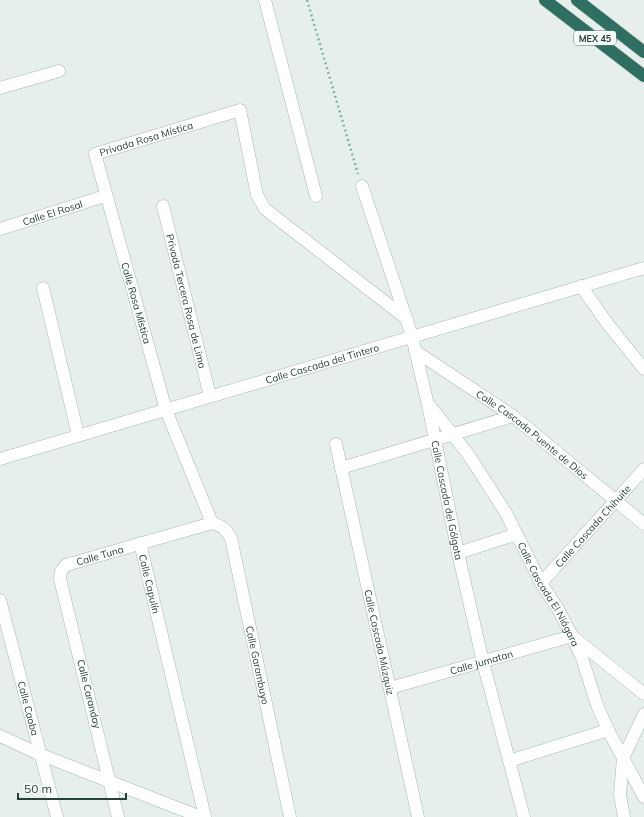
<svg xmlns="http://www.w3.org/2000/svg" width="644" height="817" viewBox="0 0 644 817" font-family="Mulish,sans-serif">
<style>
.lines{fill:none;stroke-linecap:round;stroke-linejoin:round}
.minor-casing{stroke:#a8b8b2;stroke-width:13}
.highway-casing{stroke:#c2cac8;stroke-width:13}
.path{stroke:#86b3a5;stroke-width:2.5;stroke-dasharray:2 3;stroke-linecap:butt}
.minor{stroke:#fff;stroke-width:12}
.highway{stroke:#2f6f62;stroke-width:12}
.labels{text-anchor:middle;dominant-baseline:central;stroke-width:3.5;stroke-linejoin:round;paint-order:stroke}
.shield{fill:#f7fbf9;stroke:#637a73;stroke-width:1}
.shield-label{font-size:9px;font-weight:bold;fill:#24423a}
.street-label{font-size:10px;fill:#24423a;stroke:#f7fbf9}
</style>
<rect width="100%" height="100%" fill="#e6efeb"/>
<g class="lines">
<!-- minor casing -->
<g class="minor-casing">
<g id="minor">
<path d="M265,0l51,196"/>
<path d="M0,88l59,-17"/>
<path id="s1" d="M362,186l50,150 16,69 30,148 25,109 41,155"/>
<path id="s2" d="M163,206l47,190"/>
<path id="s3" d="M0,229l105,-33"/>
<path d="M581,286l26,37 37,46"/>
<path d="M43,288l35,147"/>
<path id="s4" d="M415,351l98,65 131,108"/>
<path id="s5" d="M430,406l38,48 38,59 35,70 17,26 14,27 10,22 15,47 11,25 36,67"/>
<path id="s6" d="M336,444l82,373"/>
<path id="s7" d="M0,459l644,-191"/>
<path d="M341,468l172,-52"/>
<path id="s8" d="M212,523l-46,-113 -71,-256 145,-44 17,85 8,14 142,110"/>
<path id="s9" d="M212,523c10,3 14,6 19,15l59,279"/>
<path id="s10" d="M140,543l65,274"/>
<path d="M458,553l59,-19"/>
<path id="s11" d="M541,583l103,-114"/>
<path id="s12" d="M0,600l57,217"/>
<path id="s13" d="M390,688l182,-52 72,58"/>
<path d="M0,736l39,18 162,63"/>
<path d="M509,761l99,-31"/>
<path id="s14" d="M118,817l-58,-238 1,-8 5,-6 146,-42"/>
<path d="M624,817l-4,-22 3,-37 21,-44"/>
</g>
</g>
<!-- highway casing -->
<g class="highway-casing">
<g id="highway">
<path d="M545,0l99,76"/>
<path d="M577,0l67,52"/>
</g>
</g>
<!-- path -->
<path class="path" d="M307,0l51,174"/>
<!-- minor -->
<use href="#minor" class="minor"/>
<!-- highway -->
<use href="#highway" class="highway"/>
</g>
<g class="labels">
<!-- shield labels -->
<rect class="shield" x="574" y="31" width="42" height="14" rx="3"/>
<g class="shield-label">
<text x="595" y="38">MEX 45</text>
</g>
<!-- street labels -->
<g class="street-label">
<text stroke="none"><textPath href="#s8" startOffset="441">Privada Rosa Mística</textPath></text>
<text stroke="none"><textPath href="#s3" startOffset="55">Calle El Rosal</textPath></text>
<text stroke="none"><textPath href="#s2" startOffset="98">Privada Tercera Rosa de Lima</textPath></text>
<text transform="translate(136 303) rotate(74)">Calle Rosa Mística</text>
<text stroke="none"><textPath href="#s7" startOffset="336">Calle Cascada del Tintero</textPath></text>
<text stroke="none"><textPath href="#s4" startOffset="144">Calle Cascada Puente de Dios</textPath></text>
<text stroke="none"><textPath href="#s1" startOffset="326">Calle Cascada del Gólgota</textPath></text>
<text stroke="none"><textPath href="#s11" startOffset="77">Calle Cascada Chihuite</textPath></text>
<text stroke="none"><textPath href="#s14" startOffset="296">Calle Tuna</textPath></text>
<text stroke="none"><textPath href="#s10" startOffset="42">Calle Capulín</textPath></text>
<text stroke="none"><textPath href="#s5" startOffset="223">Calle Cascada El Niágara</textPath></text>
<text stroke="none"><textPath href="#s6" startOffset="203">Calle Cascada Múzquiz</textPath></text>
<text stroke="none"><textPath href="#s13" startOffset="95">Calle Jumatan</textPath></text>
<text stroke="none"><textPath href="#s9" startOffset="155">Calle Garambuyo</textPath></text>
<text transform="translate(89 694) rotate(76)">Calle Caranday</text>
<text stroke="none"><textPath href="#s12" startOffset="112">Calle Caoba</textPath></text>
</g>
</g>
<!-- scale -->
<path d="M18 793v6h108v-6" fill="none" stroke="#24423a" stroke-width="2"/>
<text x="24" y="793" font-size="12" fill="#24423a" stroke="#f7fbf9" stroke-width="3" paint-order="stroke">50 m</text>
</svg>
